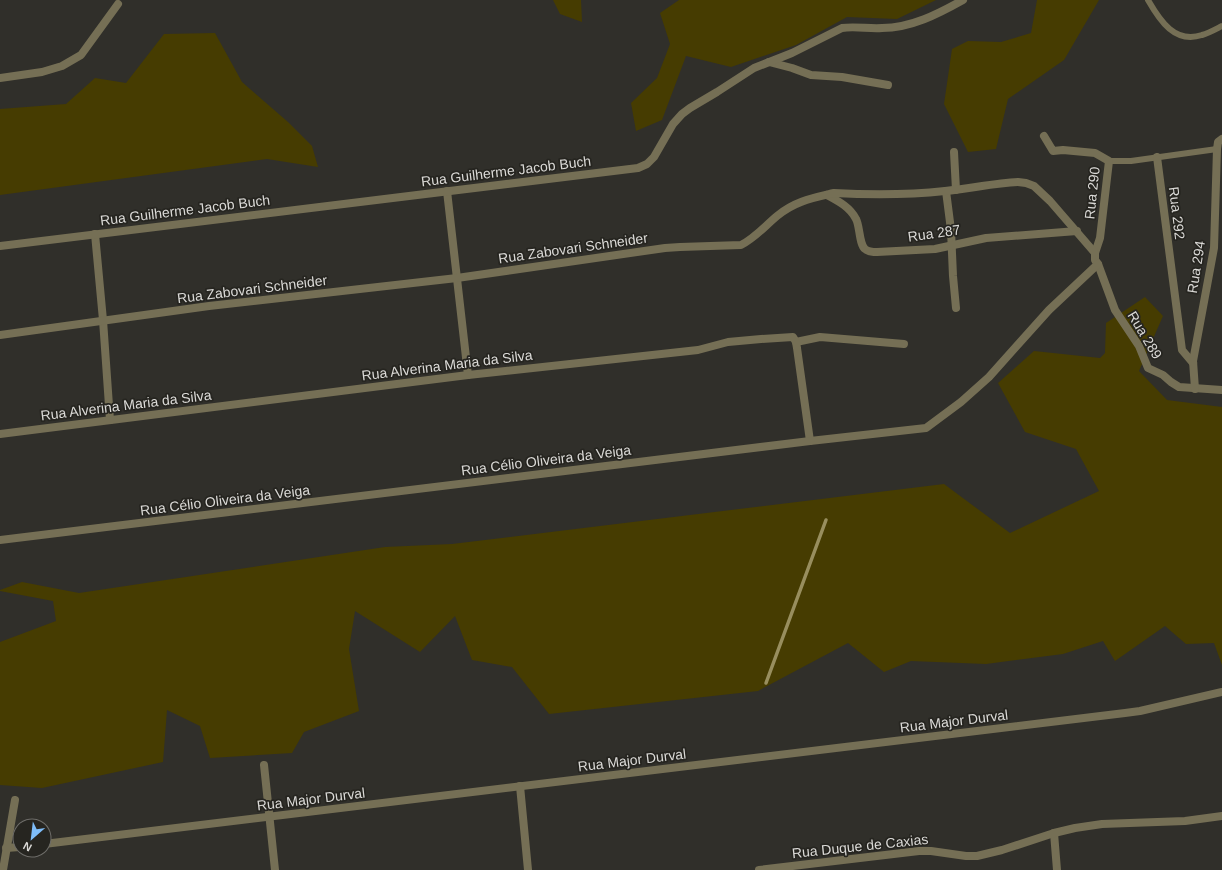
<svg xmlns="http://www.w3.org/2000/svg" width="1222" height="870" viewBox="0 0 1222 870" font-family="Helvetica,sans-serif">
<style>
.green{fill:#463c01}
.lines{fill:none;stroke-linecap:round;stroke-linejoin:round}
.stream{stroke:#988e5e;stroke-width:3.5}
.lane{stroke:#756f55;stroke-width:6}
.street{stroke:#756f55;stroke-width:8}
.labels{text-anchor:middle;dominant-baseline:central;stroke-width:3.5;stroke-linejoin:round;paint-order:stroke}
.street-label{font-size:14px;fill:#dad9d6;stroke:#262520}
</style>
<rect width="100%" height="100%" fill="#302f2a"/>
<!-- green -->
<g class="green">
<path d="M553,0h28l1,22 -22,-8z"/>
<path d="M679,0h257l-39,19 -50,-2 -51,28 -65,22 -45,-11 -24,64 -26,11 -5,-28 26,-25 13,-34 -10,-31z"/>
<path d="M1037,0h62l-35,60 -56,39 -12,50 -28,3 -24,-48 8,-55 16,-8 33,1 30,-9z"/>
<path d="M215,33l27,49 46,40 24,24 6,21 -51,-8 -267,36v-86l66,-5 29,-26 31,5 38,-49z"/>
<path d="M1145,297l18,19 -24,55 28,29 55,7v258l-8,-22 -28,1 -21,-18 -50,35 -12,-20 -40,13 -77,10 -75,-3 -27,11 -36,-29 -90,48 -209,23 -37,-47 -40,-7 -17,-44 -35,36 -65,-41 -6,38 10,62 -55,21 -12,21 -82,5 -10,-32 -33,-16 -4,52 -121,26 -42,-3v-143l56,-21 -3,-20 -53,-10v-1l22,-8 57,11 306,-46 67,-3 492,-60 66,49 89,-42 -23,-42 -51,-17 -27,-49 36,-32 66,7 5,-5 1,-30z"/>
</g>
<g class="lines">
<!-- stream -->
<path class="stream" d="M766,683l60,-163"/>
<!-- lane -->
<g class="lane">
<path d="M1148,0c12,21 27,44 54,35 7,-2 14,-6 20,-9"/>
<path d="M1109,161h22l86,-12"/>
</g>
<!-- street -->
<g class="street">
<path d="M769,62l23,6 19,7 31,2 46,8"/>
<path d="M0,78l42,-6 20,-6 19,-11 37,-51"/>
<path d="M1044,136l9,15 10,-1 32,3 14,8 -9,77 -5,15"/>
<path d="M954,152l2,38"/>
<path d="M1157,157l25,193 11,13"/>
<path d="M447,191l21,184"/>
<path d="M946,191l5,39 2,46 3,32"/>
<path d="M827,195c11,6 23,12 29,24 4,7 3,25 9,30 3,3 8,3 12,3l58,-3 51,-11 91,-7"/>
<path d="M95,234l8,86 7,100"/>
<path d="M0,246l638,-78 9,-4 7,-7 19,-33 9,-10 8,-6 27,-16 37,-24 38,-15 50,-25c13,-2 27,1 40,0 29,0 56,-14 81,-28"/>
<path d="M0,335l209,-29 248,-28 208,-30 15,-1 61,-2c14,-7 24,-19 36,-29 18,-15 36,-18 57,-23 38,2 74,2 111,-2 24,-2 49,-8 73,-9l8,1 8,3 16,15 45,52v7l3,4 17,46 24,36 9,22 15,7 8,7 8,5 43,3"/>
<path d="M796,342l24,-5 84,7"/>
<path d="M1195,389l-2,-28 21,-113 3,-99 1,-7 4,-3"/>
<path d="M0,434l468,-59 230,-25 30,-8 33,-3 32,-2 3,5 1,6 13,93"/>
<path d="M0,540l810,-99 116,-13 35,-26 28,-25 60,-67 49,-46"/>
<path d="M264,765l11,105"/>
<path d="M520,786l8,84"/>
<path d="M1054,833l3,37"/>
<path d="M44,844l1081,-131 15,-2 82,-19"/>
<path d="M6,848l14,-1"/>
<path d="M3,870l12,-70"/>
<path d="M759,870l160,-19h12l35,5h11l25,-6 52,-17 21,-5 27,-4 83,-3 37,-5"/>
</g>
</g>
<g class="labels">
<!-- street labels -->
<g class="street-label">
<text transform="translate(506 171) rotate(-7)">Rua Guilherme Jacob Buch</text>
<text transform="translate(1092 193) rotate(-84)">Rua 290</text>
<text transform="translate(185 210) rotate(-7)">Rua Guilherme Jacob Buch</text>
<text transform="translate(1177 213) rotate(83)">Rua 292</text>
<text transform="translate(934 233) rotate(-8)">Rua 287</text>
<text transform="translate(573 248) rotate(-8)">Rua Zabovari Schneider</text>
<text transform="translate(1196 267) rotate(-81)">Rua 294</text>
<text transform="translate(252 289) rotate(-7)">Rua Zabovari Schneider</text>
<text transform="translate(1145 335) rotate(59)">Rua 289</text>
<text transform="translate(447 365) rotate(-7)">Rua Alverina Maria da Silva</text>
<text transform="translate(126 405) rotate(-7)">Rua Alverina Maria da Silva</text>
<text transform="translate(546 460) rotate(-7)">Rua Célio Oliveira da Veiga</text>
<text transform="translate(225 500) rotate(-7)">Rua Célio Oliveira da Veiga</text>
<text transform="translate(954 721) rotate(-7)">Rua Major Durval</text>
<text transform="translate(632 760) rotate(-7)">Rua Major Durval</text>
<text transform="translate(311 799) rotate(-7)">Rua Major Durval</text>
<text transform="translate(860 846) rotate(-6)">Rua Duque de Caxias</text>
</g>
</g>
<!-- north arrow -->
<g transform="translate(32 838) rotate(208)"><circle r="19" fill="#262520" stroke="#6e6d69"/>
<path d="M0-3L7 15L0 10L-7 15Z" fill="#7ebdf9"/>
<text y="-6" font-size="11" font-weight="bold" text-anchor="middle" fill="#dad9d6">N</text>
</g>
</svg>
